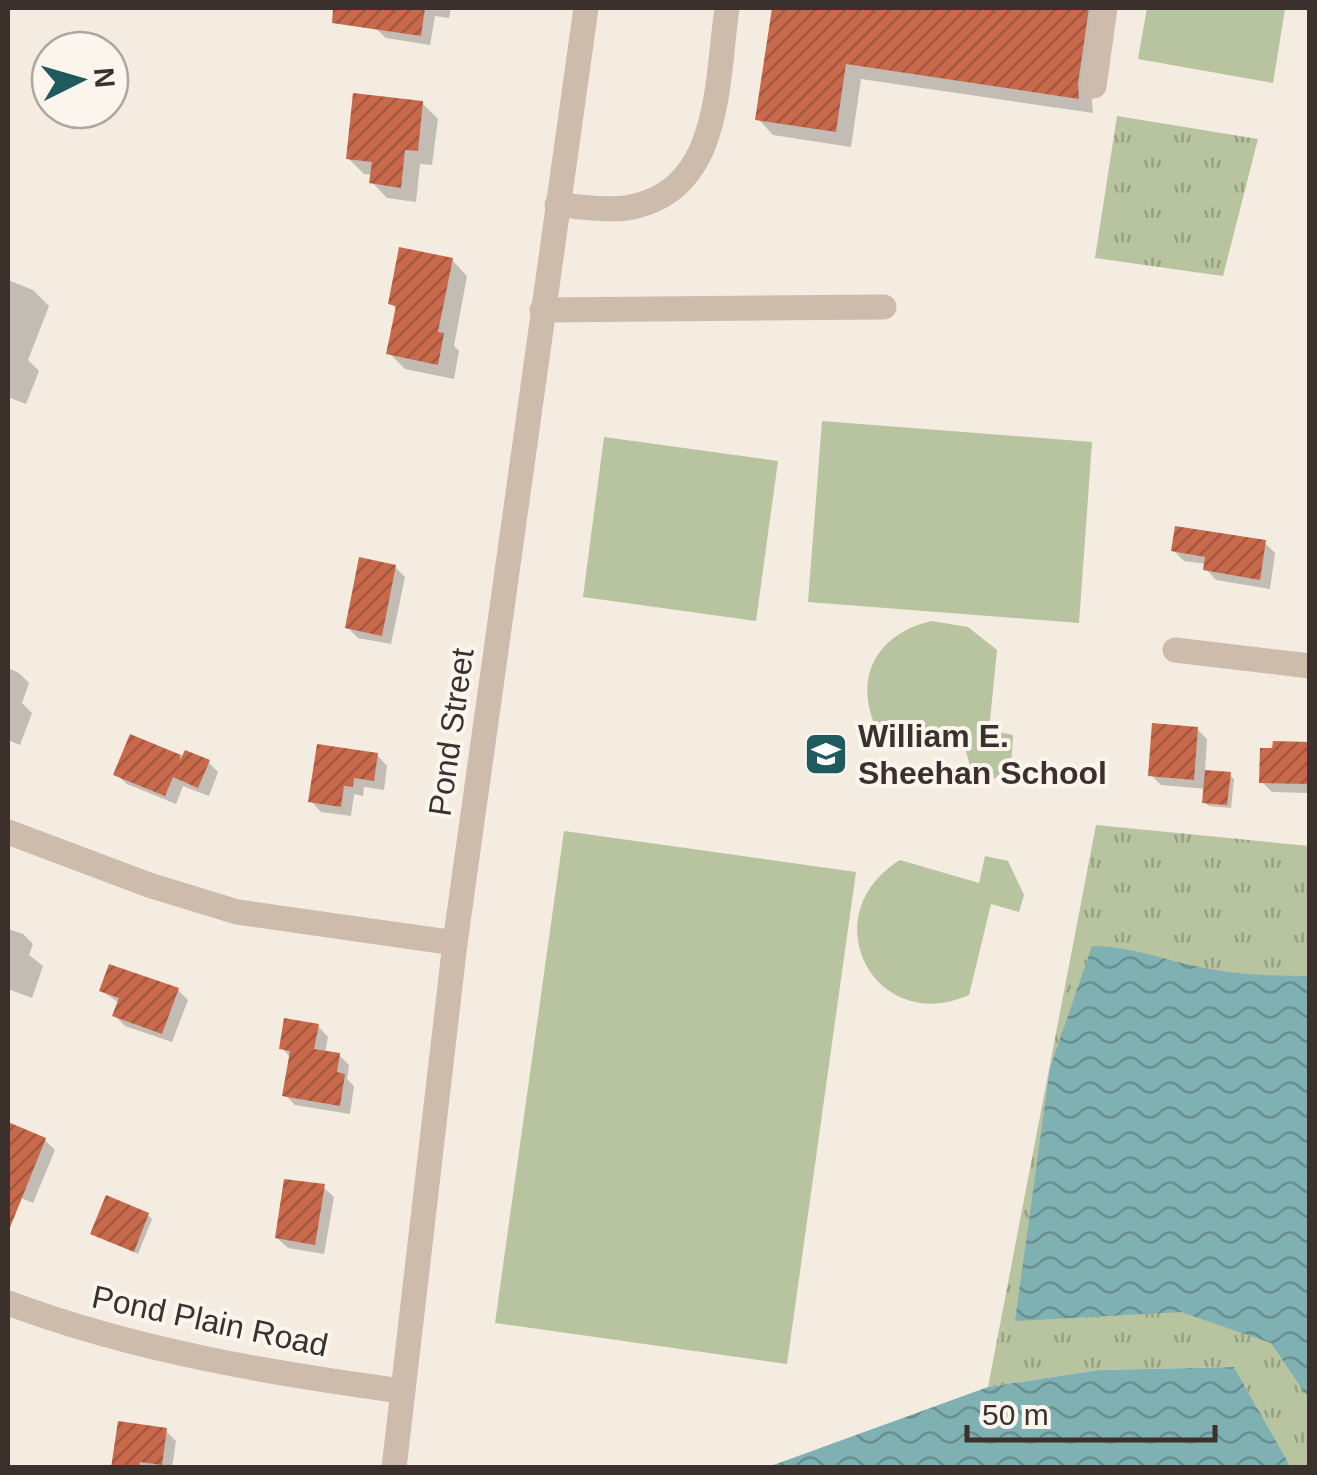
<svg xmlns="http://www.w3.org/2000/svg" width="1317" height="1475" viewBox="0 0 1317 1475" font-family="Arial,sans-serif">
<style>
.park{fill:url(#park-tufts)}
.pitch{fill:#b8c4a0}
.water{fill:url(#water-waves)}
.shadow{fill:#0003}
.building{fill:url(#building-hatch)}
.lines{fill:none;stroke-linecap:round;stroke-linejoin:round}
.minor{stroke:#cdbbac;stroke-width:25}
.labels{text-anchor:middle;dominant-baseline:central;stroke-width:8;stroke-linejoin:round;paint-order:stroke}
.street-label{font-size:32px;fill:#3b302b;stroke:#fbf5ee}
.poi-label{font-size:32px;font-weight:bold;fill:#3b302b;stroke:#fbf5ee;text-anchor:start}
</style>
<defs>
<pattern id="park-tufts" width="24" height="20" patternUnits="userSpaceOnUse" patternTransform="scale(2.5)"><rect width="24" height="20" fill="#b8c4a0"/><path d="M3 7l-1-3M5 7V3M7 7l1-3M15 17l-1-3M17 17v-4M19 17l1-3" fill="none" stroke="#97a083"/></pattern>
<pattern id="water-waves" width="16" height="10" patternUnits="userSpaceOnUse" patternTransform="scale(2.5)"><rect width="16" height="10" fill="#7fb0b2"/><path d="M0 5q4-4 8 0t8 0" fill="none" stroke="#699091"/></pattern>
<pattern id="building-hatch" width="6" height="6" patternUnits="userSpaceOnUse" patternTransform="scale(2.5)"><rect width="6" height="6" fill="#c8694b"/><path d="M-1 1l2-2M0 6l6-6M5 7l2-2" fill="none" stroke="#a4573f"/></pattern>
</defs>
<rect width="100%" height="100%" fill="#f4ebe1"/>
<!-- park -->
<g class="park">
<path d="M1117,116l141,23 -35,137 -128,-18z"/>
<path d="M1096,825l213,21v621h-18l-57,-100 -136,3 -110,17z"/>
</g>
<!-- pitch -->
<g class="pitch">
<path d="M1147,8l138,1 -12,74 -135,-24z"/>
<path d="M822,421l270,21 -13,181 -271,-21z"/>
<path d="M604,437l174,24 -22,160 -173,-24z"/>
<path d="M932,621l36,6 29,23 -8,80 24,5 -2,30 -17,14 -21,-3 -8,-28 -81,-6c-34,-53 -15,-107 48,-121z"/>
<path d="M564,831l292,41 -69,492 -292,-41z"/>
<path d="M985,856l23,5 16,34 -5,17 -28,-8 -22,91c-95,42 -158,-80 -69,-135l79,23z"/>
</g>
<!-- water -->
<g class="water">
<path d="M1092,946c42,1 68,13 108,21 36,8 73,9 109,9v423l-38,-56 -90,-31 -166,9 35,-253z"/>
<path d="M1234,1367l57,100h-523l220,-80 110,-17z"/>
</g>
<!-- shadow -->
<g class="shadow">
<path d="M379,8h72l-2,10 -14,-2 -5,29 -44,-7 -11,-10z"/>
<path d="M774,8h334l-16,93 1,12 -232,-34 -10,68 -78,-12 -15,-16z"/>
<path d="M422,103l16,16 -6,46 -12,-1 -4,38 -29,-4 -15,-16 1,-7 -9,-1 -16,-16z"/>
<path d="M452,260l15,16 -13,70 5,5 -5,28 -49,-10 -16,-16 8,-43 -6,-7z"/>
<path d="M8,280l25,10 16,16 -21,54 11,11 -13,33 -18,-7z"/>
<path d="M1265,543l10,10 -5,36 -54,-9 -10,-11 1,-5 -23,-3 -10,-10z"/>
<path d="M395,567l10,10 -14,67 -33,-6 -11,-11z"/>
<path d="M8,668l11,5 10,10 -7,20 10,10 -12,32 -12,-5z"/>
<path d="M1197,729l10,10 -2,33 25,3 4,4 -3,29 -22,-2 -5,-4 2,-13 -45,-4 -10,-10z"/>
<path d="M1310,744v49l-38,-1 -10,-10z"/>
<path d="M377,755l10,11 -3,24 -20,-3 -1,9 -9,-2 -3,22 -30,-4 -10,-11z"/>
<path d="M180,757l28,5 10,10 -9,24 -26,-10 -7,18 -49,-20 -11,-10z"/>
<path d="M8,929l15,5 10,10 -4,11 14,11 -11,32 -24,-9z"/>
<path d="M178,990l10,10 -16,42 -47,-16 -10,-10 4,-13 -17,-12z"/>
<path d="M318,1026l10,11 -3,16 14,2 10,10 -2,14 7,7 -4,28 -55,-9 -10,-10 6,-37 -9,-10z"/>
<path d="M14,1127l31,13 10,10 -22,53 -24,-10 -1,3v-53z"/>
<path d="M323,1187l11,10 -10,57 -36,-6 -11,-10z"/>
<path d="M148,1215l4,4 -14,35 -45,-21z"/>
<path d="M166,1431l10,10 -4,27h-58z"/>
</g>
<!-- building -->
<g class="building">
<path d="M333,8h92l-4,28 -89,-13z"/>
<path d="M772,8h317l-11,76 1,15 -233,-35 -10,68 -81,-12z"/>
<path d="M353,93l70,8 -5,50 -13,-1 -4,38 -32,-5 3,-21 -26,-3z"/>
<path d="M399,247l54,11 -15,74 6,1 -6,32 -52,-11 10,-48 -8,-2z"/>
<path d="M1175,526l91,14 -6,40 -57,-10 2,-13 -34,-6z"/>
<path d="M359,557l37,8 -14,71 -37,-8z"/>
<path d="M1152,723l46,4 -4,53 -46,-4z"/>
<path d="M130,734l51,21 -2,7 6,-12 25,10 -12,28 -25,-11 -8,19 -52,-21z"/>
<path d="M1273,741l37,1v42l-51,-1 1,-35h12z"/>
<path d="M317,744l61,9 -4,28 -20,-3 -1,9 -9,-1 -3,21 -33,-5z"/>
<path d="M1205,770l26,2 -4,33 -25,-2z"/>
<path d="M109,964l70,24 -17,46 -50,-18 7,-18 -20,-7z"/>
<path d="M284,1018l35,6 -5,25 26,4 -3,19 8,2 -5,32 -58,-10 8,-45 -11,-2z"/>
<path d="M8,1122l38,16 -37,92h-1z"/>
<path d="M284,1179l41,5 -10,61 -40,-7z"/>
<path d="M106,1195l43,18 -15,39 -44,-18z"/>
<path d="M118,1421l49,7 -5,37 -22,-3 -1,6h-28z"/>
</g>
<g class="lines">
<!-- minor -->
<g class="minor">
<path d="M1094,86l11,-78"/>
<path d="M557,205c22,1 47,6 69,3 96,-15 90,-124 101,-200"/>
<path d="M542,310l342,-3"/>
<path d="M1175,650l135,16"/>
<path d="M8,832l141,53 88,27 218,31"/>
<path d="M8,1303c126,47 260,70 394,88"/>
<path d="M394,1468l61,-525 131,-935"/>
</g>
</g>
<!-- icons -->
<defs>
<g id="school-square" transform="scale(2.25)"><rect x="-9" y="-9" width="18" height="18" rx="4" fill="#1f5a5e" stroke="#fbf5ee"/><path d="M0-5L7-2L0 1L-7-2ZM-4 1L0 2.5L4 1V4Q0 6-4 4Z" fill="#fff"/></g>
</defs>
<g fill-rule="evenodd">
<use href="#school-square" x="826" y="754"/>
</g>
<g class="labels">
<!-- street labels -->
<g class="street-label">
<text transform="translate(451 732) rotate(-82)">Pond Street</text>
<text transform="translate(210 1321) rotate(12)">Pond Plain Road</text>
</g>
<!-- poi labels -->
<g class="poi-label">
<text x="858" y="736">William E.<tspan x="858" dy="37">Sheehan School</tspan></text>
</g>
</g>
<!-- border -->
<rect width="1317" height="1475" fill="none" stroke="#3b302b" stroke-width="20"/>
<!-- north arrow -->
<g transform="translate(80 80) rotate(85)"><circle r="48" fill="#fbf5ee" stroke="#aea6a0" stroke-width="2.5"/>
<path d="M0-8L18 38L0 25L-18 38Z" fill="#1f5a5e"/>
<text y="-15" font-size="28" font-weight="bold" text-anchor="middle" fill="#3b302b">N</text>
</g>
<!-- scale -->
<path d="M967 1425v15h248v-15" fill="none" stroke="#3b302b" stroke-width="5"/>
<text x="982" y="1425" font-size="30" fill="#3b302b" stroke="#fbf5ee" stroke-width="8" paint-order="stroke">50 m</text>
</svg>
